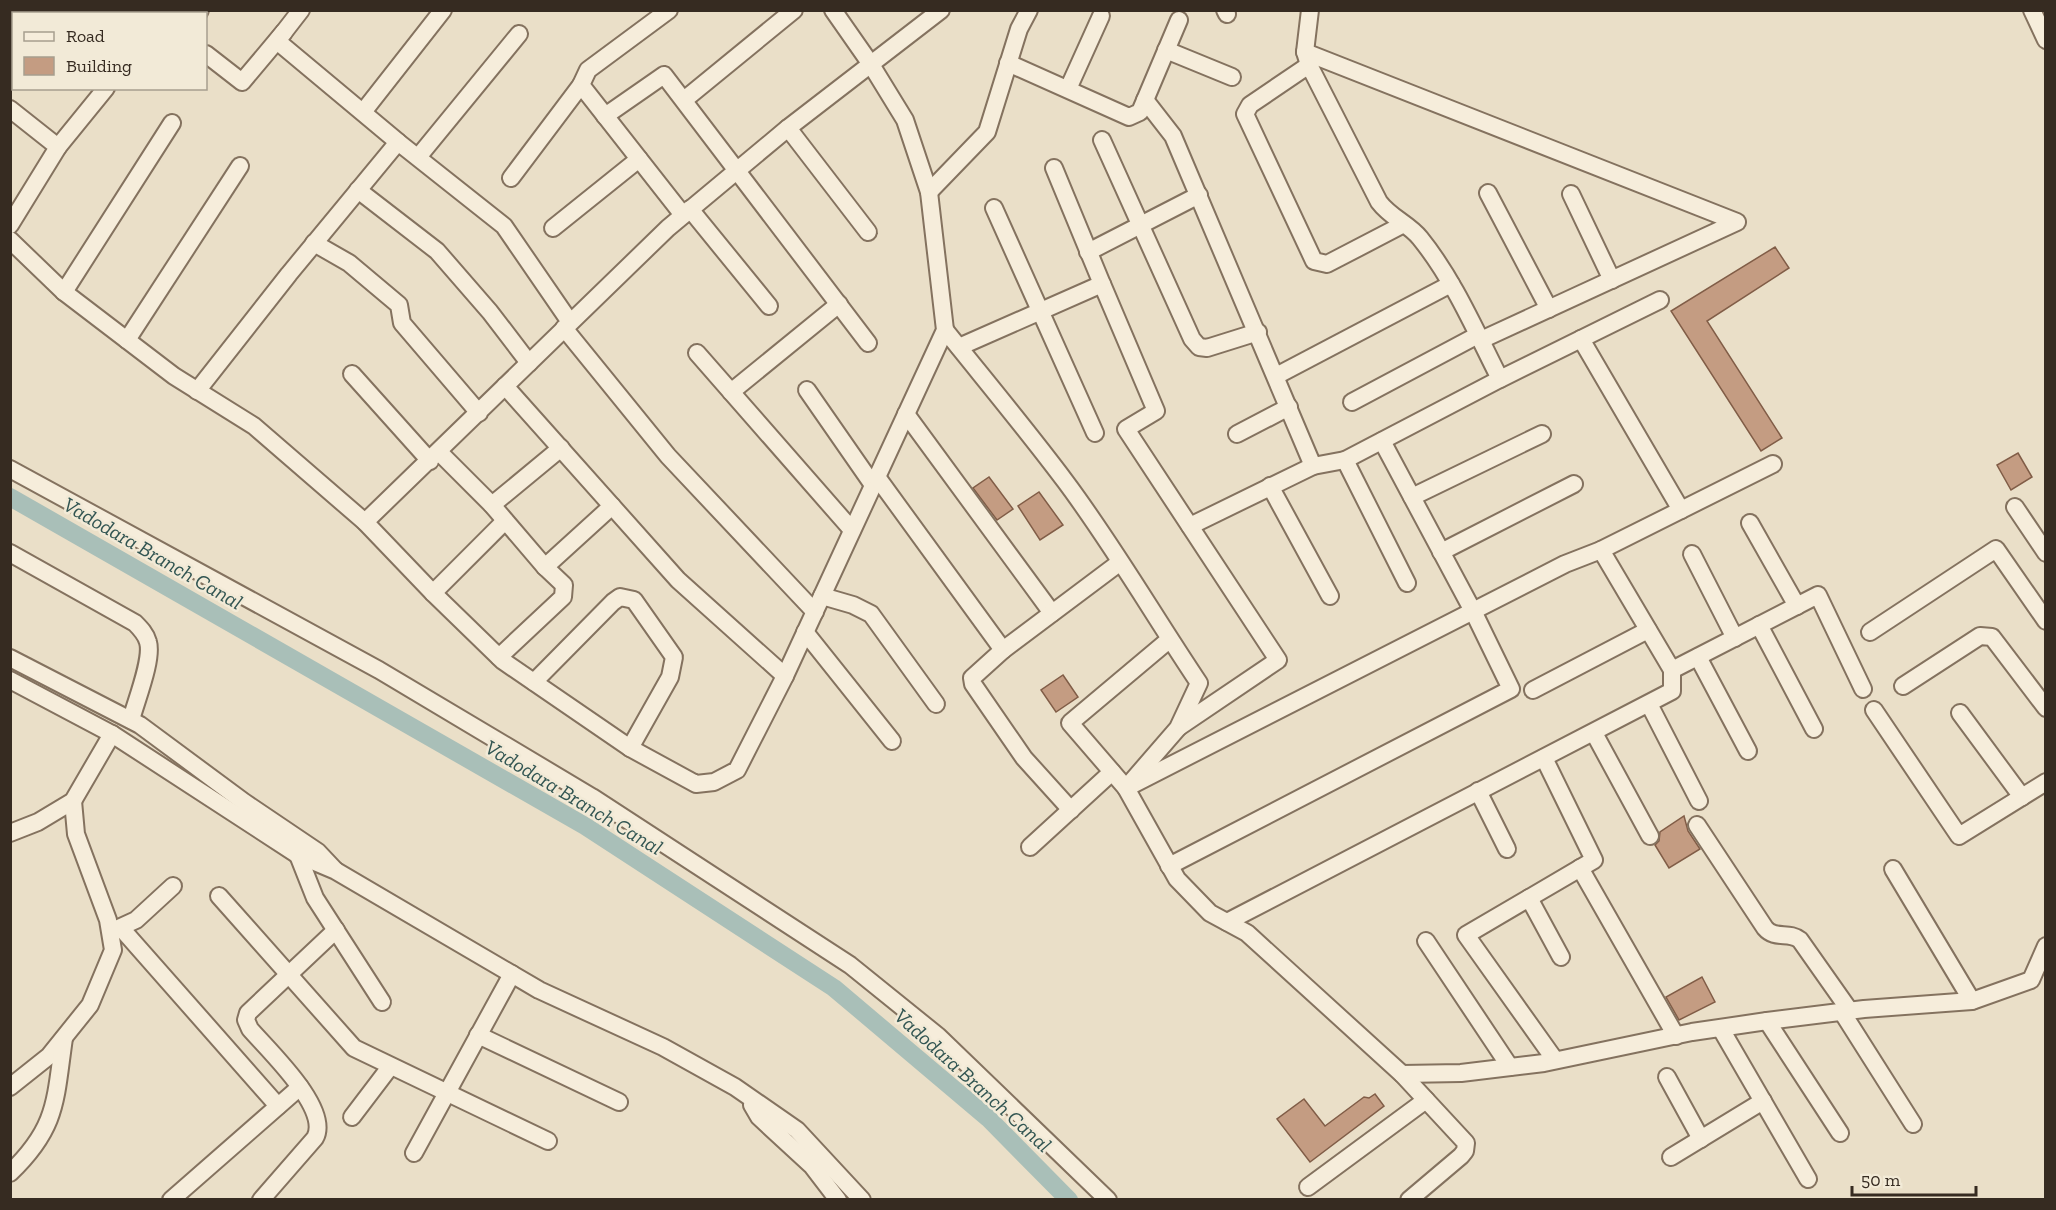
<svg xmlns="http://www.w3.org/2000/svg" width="2056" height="1210" viewBox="0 0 2056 1210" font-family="'Zilla Slab',serif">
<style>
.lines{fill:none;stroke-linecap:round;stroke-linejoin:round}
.canal{stroke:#a9bfb8;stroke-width:18}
.building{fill:#c49c82;stroke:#815d47;stroke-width:1.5}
.minor-casing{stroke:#84725f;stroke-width:20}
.minor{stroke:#f6eddb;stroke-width:16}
.labels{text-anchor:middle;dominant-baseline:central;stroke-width:5;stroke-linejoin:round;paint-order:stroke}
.water-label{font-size:21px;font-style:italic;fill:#325552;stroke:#f2ead7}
</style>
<rect width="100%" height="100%" fill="#eadfc8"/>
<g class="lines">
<!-- canal -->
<path class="canal" d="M10,497l575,329 249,162 154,130 81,82"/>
</g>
<!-- building -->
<g class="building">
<path d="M1775,247l14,21 -82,53 75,117 -21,13 -90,-140z"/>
<path d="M2018,453l14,24 -21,13 -14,-25z"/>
<path d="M989,477l24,32 -16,11 -24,-32z"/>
<path d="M1039,492l24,33 -23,15 -22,-34z"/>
<path d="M1063,675l15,22 -22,15 -15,-22z"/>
<path d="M1684,816l4,15 12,18 -31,19 -14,-23 4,-4 1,-9z"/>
<path d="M1702,977l13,25 -36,18 -13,-23z"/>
<path d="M1375,1094l9,12 -74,56 -33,-43 27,-20 21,27 39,-29 5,1z"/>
</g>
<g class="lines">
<!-- minor casing -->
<g class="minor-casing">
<g id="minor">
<path d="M17,10l3,4"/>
<path d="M150,10l4,4"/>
<path d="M301,10l-24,31 121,101"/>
<path d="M669,10l-81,60 -7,15 102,130"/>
<path d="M1225,10l2,4"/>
<path d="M1310,10l-5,42 4,13 70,137c12,16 30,22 41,36 34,42 56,94 80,141"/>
<path d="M2032,10l14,30"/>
<path d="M198,14l2,-4"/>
<path d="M1166,50l66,27"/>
<path d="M1305,52l432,170 -256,118"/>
<path d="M206,54l36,28 42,-50"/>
<path d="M1008,63l121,54 11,-5 39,-92"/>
<path d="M1309,65l-59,40 -5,9 69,147 13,3 75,-39"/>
<path d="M1068,89l33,-73"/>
<path d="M684,100l110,-90"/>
<path d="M1145,100l28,36 140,330 32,-6 155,-81 160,-79"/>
<path d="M10,109l48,38 -48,78"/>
<path d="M363,112l80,-102"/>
<path d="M605,116l59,-41 204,268"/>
<path d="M788,128l80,104"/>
<path d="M1102,140l90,199 7,8 8,1 51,-16"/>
<path d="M58,147l48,-59"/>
<path d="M419,156l100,-122"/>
<path d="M511,178l70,-93"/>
<path d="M358,190l79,61 53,61 39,51"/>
<path d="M929,192l58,-60 32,-103 10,-19"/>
<path d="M1488,193l61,116"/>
<path d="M1571,194l41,86"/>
<path d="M994,208l101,225"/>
<path d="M690,209l79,97"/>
<path d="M553,228l86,-69"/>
<path d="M10,240l54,52 110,84 80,50 111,96 68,71 70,68 127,87 66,36 18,-2 23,-12 48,-94 160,-346 -16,-138 -24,-72 -35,-57 -37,-53"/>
<path d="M314,243l35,20 50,42 3,18 77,90"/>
<path d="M1088,252l111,-57"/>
<path d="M1102,284l54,127 -30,18 152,231 -99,67"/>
<path d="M64,292l108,-169"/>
<path d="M564,328l104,128 147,156"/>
<path d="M945,330c40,50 81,99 120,151 48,64 89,135 134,202l-21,45 -52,60 -56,-65 100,-84"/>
<path d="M1581,339l100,171"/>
<path d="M127,340l113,-174"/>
<path d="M959,347l143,-63 -48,-116"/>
<path d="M697,353l155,177"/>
<path d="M352,374l78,87"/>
<path d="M1276,376l175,-92"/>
<path d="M505,386l173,194 107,96"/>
<path d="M807,390l66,95"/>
<path d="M197,391l92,-117 109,-132 106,84 66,96"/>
<path d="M731,392l108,-88"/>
<path d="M1352,402l126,-67"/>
<path d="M906,414l146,199"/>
<path d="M1237,434l52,-27"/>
<path d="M439,452l53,53 53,62 19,18 -1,12 -64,60"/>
<path d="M1345,460l62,123"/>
<path d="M10,469l369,201 213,127 258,168 88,71 170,164"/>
<path d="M877,477l126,173 116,-87"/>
<path d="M1270,486l60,110"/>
<path d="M1412,497l130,-63"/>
<path d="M492,505l69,-57"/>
<path d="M2015,507l31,46"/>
<path d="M365,522l303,-294 120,-100 153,-118"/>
<path d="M1750,523l47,83"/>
<path d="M1190,526l123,-60"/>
<path d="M1601,550l172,-86"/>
<path d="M1441,552l133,-68"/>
<path d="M10,553l125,70c5,5 11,11 13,19 5,17 -12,59 -17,78"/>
<path d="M1692,554l43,84"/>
<path d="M545,567l67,-61"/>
<path d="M433,593l72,-72"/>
<path d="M822,596l31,9 18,9 65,90"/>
<path d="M1759,625l55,104"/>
<path d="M805,632l87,109"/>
<path d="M1870,632l126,-83 50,72"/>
<path d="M1003,650l-31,28 1,6 51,74 47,52"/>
<path d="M1698,657l50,94"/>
<path d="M10,658l130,67 104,77 74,50 17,18"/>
<path d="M10,680l102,54 186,121 38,16 203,119 124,57 72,40 62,43 65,70"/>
<path d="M534,682l79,-80 7,-5 14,3 40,57 -4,20 -40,71"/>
<path d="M1903,686l77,-50 12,1 54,71"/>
<path d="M1863,689l-45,-94 -146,75 -71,-120 -36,14 -439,224 51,91 33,34 37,20 155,141 59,-1 83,-10 148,-31 75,-11 97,-12 108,-8 59,-21 15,-34"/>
<path d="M1533,690l115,-60"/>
<path d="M1649,704l50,97"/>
<path d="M1874,710l85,126 87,-54"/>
<path d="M1960,713l62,84"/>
<path d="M1594,733l56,103"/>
<path d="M1544,758l50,102 -128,75 89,125"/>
<path d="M1478,791l29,58"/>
<path d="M1697,825l68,103c10,12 24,3 35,12l50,71"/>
<path d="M10,833l28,-11 35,-21 39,-67"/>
<path d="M1030,847l82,-75"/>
<path d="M298,855l17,43 67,104"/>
<path d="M1169,866l342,-177 -37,-76 -92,-172"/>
<path d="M1580,868l96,168"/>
<path d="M1893,869l79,132"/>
<path d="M219,896l135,152 194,93"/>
<path d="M1529,898l32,59"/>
<path d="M1227,922l445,-231v-21"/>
<path d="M121,928l157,178"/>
<path d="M112,931l24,-11 37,-34"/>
<path d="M1426,941l84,126"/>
<path d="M1842,1012l71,112"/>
<path d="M1767,1021l73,112"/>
<path d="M1721,1029l87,150"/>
<path d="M478,1035l141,67"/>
<path d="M1402,1074l64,69 -1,8 -4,5 -52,44"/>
<path d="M1667,1077l34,62"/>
<path d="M10,1087l39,-31 41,-51 23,-55 -5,-30 -32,-86 -3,-33"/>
<path d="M752,1105l7,12 53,49 26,34"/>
<path d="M352,1117l38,-50"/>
<path d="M414,1153l98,-179"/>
<path d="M1671,1157l92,-56"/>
<path d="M10,1173c48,-46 45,-73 54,-135"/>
<path d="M1308,1187l118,-87"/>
<path d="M171,1200l129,-113"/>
<path d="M261,1200l54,-62c16,-29 -46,-87 -65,-109l-4,-9 2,-7 88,-83"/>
</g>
</g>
<!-- minor -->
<use href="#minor" class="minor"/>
</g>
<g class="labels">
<!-- water labels -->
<g class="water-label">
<text transform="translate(153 553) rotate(30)">Vadodara Branch Canal</text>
<text transform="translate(574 797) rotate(31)">Vadodara Branch Canal</text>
<text transform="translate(973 1080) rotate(42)">Vadodara Branch Canal</text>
</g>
</g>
<!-- border -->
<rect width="2056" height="1210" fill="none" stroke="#362b21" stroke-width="24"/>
<!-- legend -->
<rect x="12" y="12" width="195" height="78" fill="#f2ead7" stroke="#a79e8e" stroke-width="1.5"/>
<rect x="24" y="32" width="30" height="9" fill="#f6eddb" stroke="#a79e8e" stroke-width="1.5"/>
<text x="66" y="42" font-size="18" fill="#362b21">Road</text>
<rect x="24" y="57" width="30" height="18" fill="#c49c82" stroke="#a79e8e" stroke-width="1.5"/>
<text x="66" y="72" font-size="18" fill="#362b21">Building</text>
<!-- scale -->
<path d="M1852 1186v9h124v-9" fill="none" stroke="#362b21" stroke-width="3"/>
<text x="1861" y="1186" font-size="18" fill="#362b21" stroke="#f2ead7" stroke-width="4.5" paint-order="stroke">50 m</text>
</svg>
